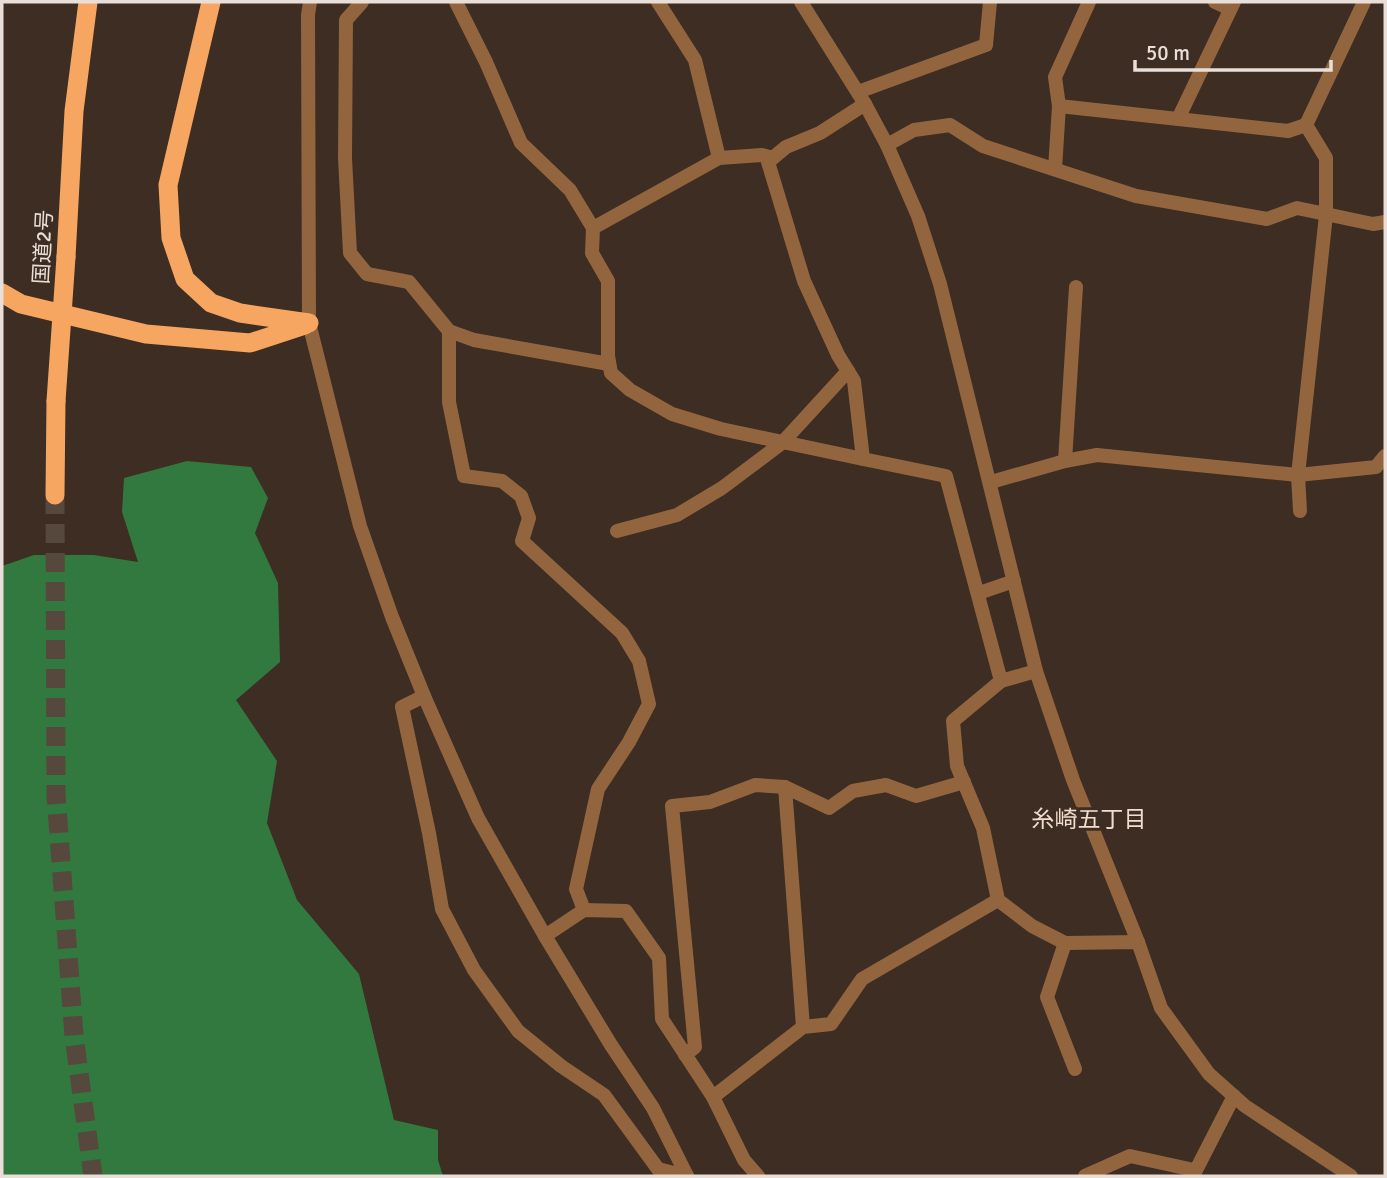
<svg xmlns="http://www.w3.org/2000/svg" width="1387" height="1178" viewBox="0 0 1387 1178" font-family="Signika,'Noto Sans JP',sans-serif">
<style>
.forest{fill:#31793e}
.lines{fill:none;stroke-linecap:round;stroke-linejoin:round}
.trunk-tunnel{stroke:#57483d;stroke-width:19;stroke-dasharray:19 10;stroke-linecap:butt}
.minor{stroke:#92653f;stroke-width:14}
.tertiary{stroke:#92653f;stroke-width:14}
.trunk{stroke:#f6a660;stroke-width:19}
.trunk-bridge{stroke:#f6a660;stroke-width:19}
.labels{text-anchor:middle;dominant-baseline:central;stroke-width:6;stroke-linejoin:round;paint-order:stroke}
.street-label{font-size:21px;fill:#e9dfd8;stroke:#3d2d22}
.neighbourhood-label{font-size:23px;fill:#f1dcce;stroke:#3d2d22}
</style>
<rect width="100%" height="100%" fill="#3d2d22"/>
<!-- forest -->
<path class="forest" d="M187,461l64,6 17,31 -13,35 23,50 2,79 -44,38 41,61 -10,62 30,77 62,74 35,146 44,10v30l5,16h-441v-610l32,-11h60l44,7 -16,-50 2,-34z"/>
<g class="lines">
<!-- trunk-tunnel -->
<path class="trunk-tunnel" d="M55,495l1,300 18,241 19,140"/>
<!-- minor -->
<g class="minor">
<path d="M362,2l-16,18 -1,138 5,95 17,21 42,8 40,49 25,9 135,24"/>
<path d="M456,2l30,60 35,81 49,47 23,38"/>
<path d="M658,2l37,58 24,98"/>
<path d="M1215,2l15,7"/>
<path d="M858,92l128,-47 4,-43"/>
<path d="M865,104l-45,29 -34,14 -18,15 36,119 34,74 16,26 9,78 83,17 55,205"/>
<path d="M1059,106l229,25 18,-6"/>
<path d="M1178,119l56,-117"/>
<path d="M887,145l27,-15 36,-5 33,21 153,50 131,23 30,-11 76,16 12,-2"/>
<path d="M773,158l-11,-3 -43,3 -126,70 -1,25 16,28v75l3,17 19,17 42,24 49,15 142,30"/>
<path d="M1055,169l4,-63 -4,-29 34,-75"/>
<path d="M449,331v71l15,74 38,5 19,15 8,22 -7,23 100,92 17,28 10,43 -20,38 -31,47 -22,100 8,21"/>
<path d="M1065,461l11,-174"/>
<path d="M991,482l74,-21 32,-6 201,20 78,-8 9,-11"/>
<path d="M1300,511l-2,-36 28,-260v-57l-20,-33 58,-123"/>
<path d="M617,531l60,-16 45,-27 60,-45 66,-72"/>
<path d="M979,593l35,-12"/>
<path d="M1036,671l-35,10 -48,40 4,45 26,62 15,72 34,26 33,17 73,-1 23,66 48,66 36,32 106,70"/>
<path d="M424,696l-22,11 27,126 13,76 32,61 44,61 43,35 43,29 54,74 29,7"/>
<path d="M785,787l18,240"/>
<path d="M545,936l39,-26 42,1 33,47 3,61 51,78 31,63 14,16"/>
<path d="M1065,943l-18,54 28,72"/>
<path d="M685,1055l10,-8 -23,-241 38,-4 45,-17 30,2 44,21 24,-17 33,-6 30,11 48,-14"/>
<path d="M713,1097l90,-70 28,-3 31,-45 136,-79"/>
<path d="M1085,1176l45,-20 64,14"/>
<path d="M1193,1176l41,-80"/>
</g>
<!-- tertiary -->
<g class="tertiary">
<path d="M310,2l-2,13 1,308 51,203 32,91 32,79 54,122 67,118 66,109 42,63 34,68"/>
<path d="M801,2l64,102 22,41 31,71 22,68 96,387 37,109 65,162"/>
</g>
<!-- trunk -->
<g class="trunk">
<path d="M211,2l-43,183 3,53 14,41 26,24 29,10 69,10"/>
<path d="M66,257l8,-146 14,-109"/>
<path d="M2,293l19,11 125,30 104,9 55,-18"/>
<path d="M55,495l1,-94"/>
</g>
<!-- trunk-bridge -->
<path class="trunk-bridge" d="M56,401l10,-144"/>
</g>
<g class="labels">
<!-- street labels -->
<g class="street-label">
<text transform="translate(43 247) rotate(-87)">国道2号</text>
</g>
<!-- neighbourhood labels -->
<g class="neighbourhood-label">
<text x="1089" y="819">糸崎五丁目</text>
</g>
</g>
<!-- border -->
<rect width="1387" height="1178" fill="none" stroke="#e9dfd8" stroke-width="7"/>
<!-- scale -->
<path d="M1135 60v10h196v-10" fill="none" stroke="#e9dfd8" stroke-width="3.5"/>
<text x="1146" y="60" font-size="21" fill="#e9dfd8" stroke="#3d2d22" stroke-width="5" paint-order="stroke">50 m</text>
</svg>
